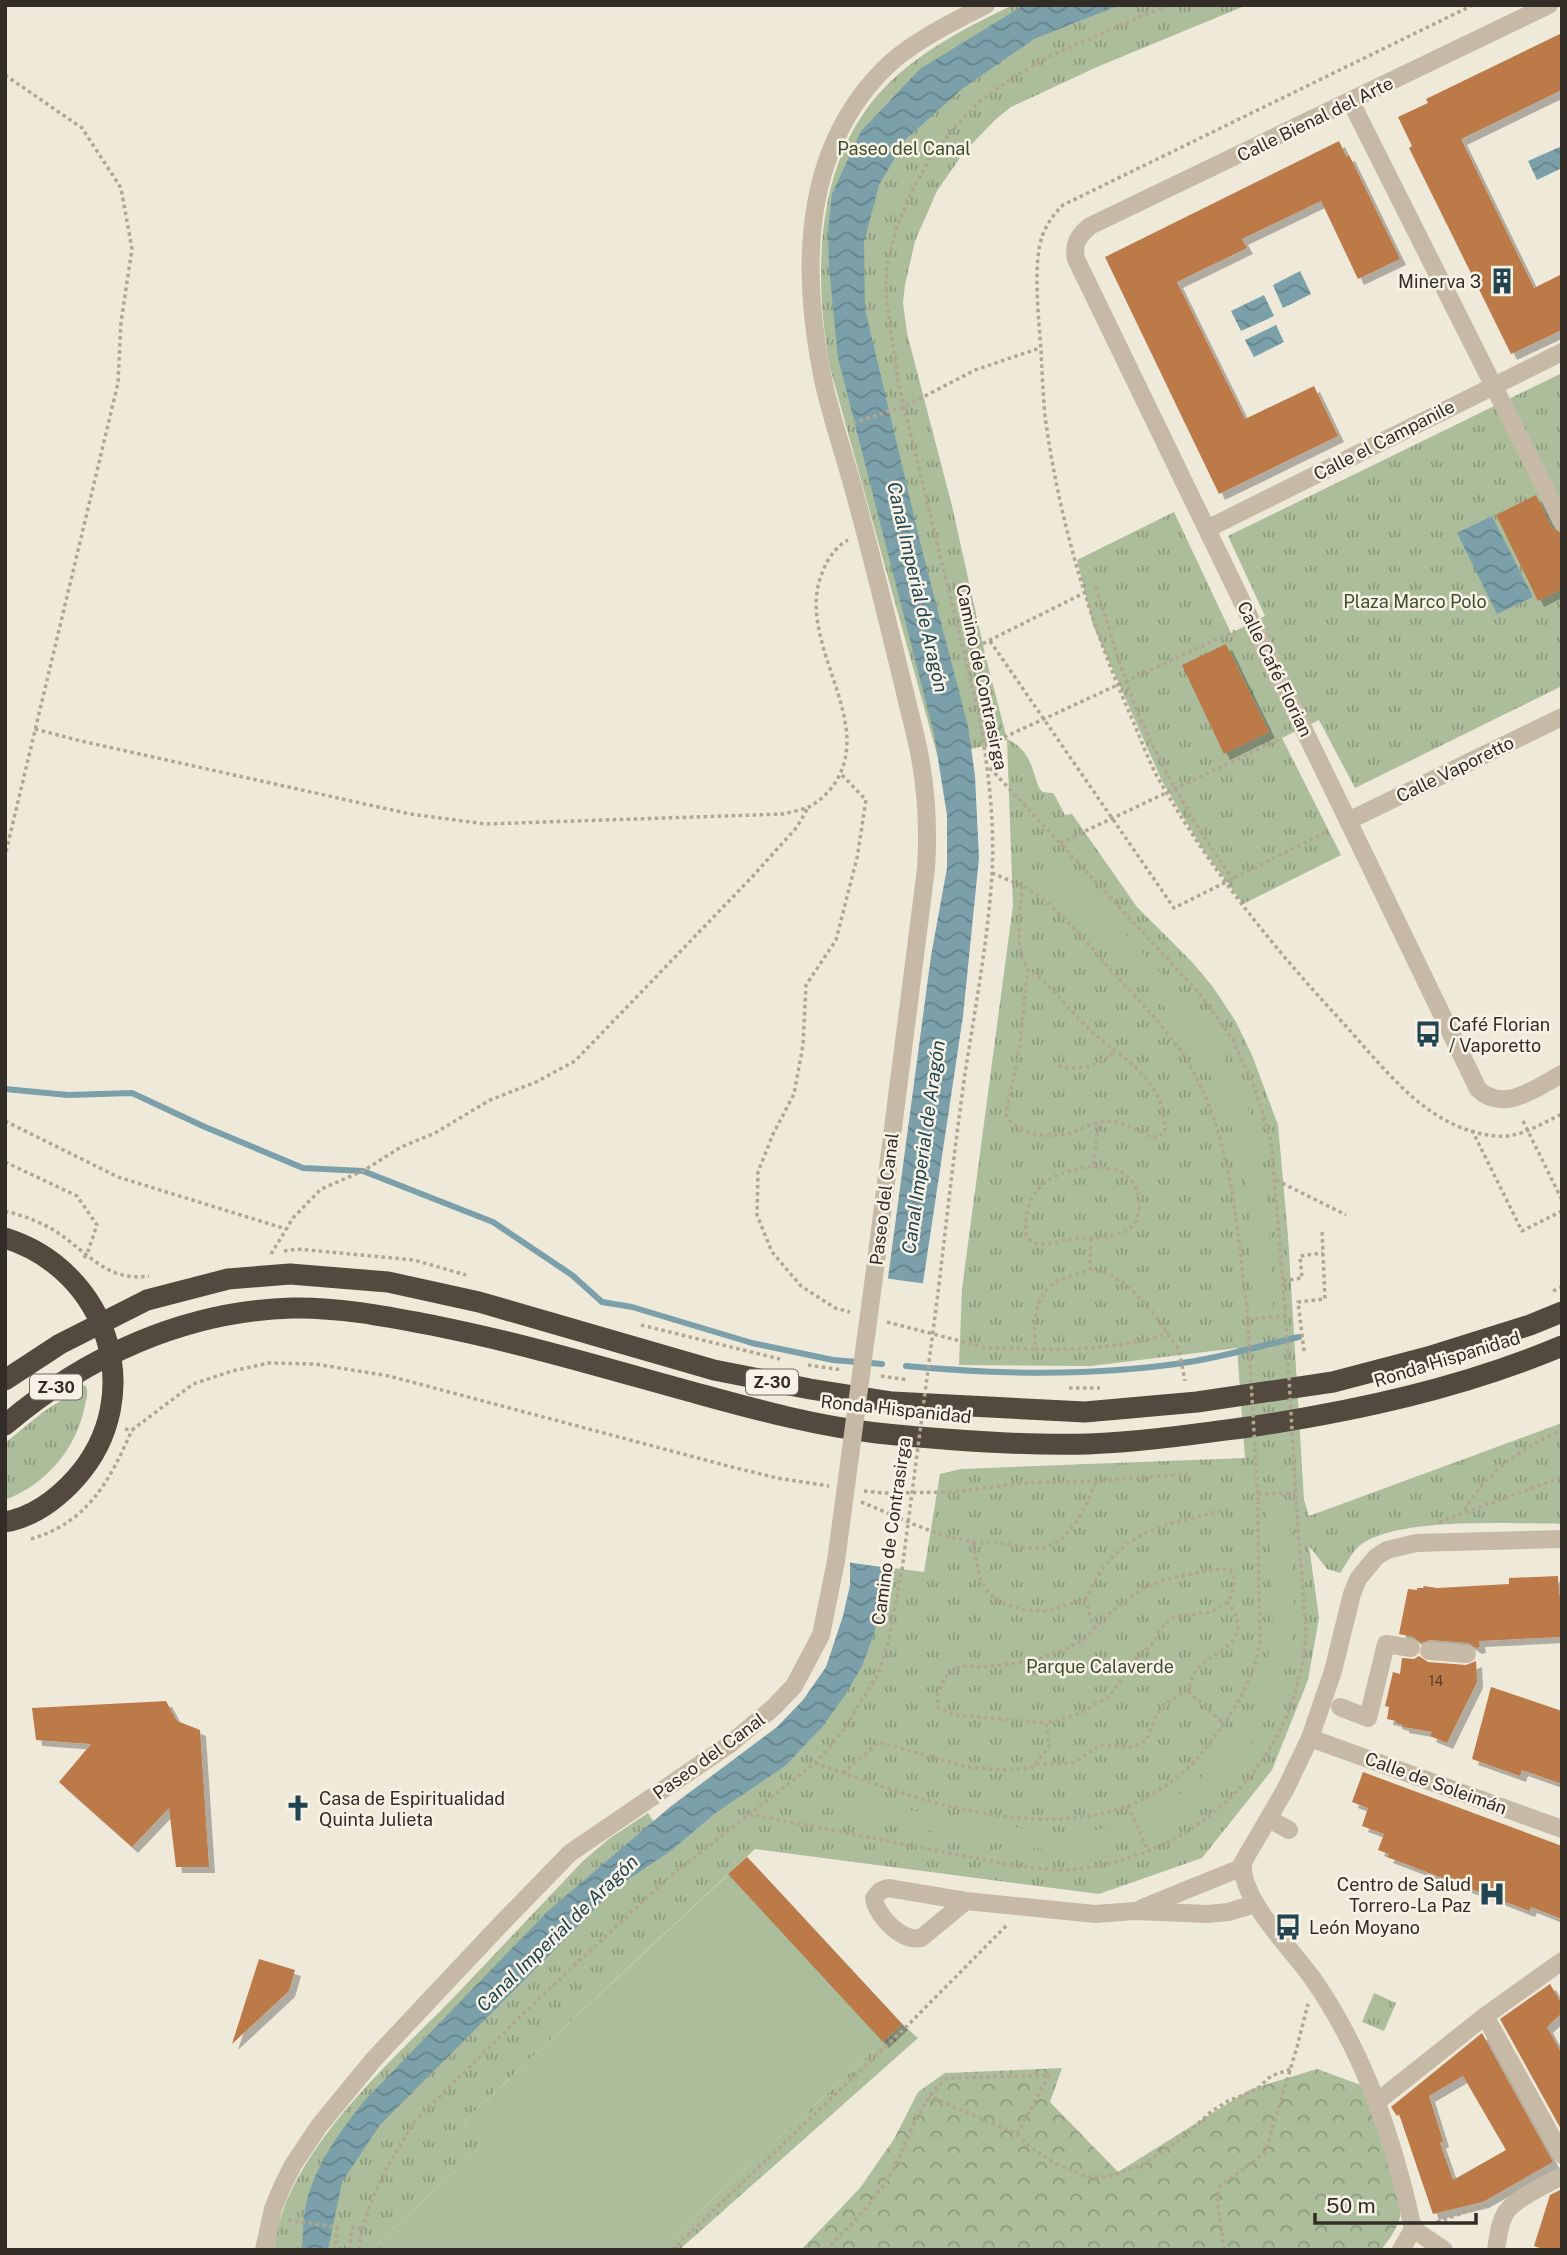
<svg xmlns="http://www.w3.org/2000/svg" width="1567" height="2255" viewBox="0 0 1567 2255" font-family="'Public Sans',sans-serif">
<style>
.grass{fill:url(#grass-tufts)}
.forest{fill:url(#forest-crowns)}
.garden{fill:#acbd9b}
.water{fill:url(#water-waves)}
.pier{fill:#efe9da}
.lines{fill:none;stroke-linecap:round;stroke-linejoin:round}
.stream{stroke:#7ba0aa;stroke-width:6}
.building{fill:#bc7a4a;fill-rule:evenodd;filter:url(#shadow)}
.path{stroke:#b2a591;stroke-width:3.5;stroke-dasharray:3.5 3.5;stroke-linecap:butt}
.minor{stroke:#c6baa7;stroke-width:18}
.highway{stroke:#53493e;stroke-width:21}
.path-bridge{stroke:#b2a591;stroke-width:3.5;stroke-dasharray:3.5 3.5;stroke-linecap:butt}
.minor-bridge{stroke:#c6baa7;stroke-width:18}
.labels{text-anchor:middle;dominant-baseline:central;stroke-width:5;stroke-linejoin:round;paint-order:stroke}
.number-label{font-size:14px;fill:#554030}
.shield{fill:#f7f2e5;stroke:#6e6860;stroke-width:2}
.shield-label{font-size:16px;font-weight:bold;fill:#332d27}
.street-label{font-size:18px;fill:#332d27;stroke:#f7f2e5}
.park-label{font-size:18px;fill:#3d4f2d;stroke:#f7f2e5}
.poi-label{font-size:18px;fill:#332d27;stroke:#f7f2e5;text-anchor:start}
.water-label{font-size:19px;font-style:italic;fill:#204551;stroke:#f7f2e5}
</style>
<defs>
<pattern id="grass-tufts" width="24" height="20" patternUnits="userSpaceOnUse" patternTransform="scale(1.75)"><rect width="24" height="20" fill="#acbd9b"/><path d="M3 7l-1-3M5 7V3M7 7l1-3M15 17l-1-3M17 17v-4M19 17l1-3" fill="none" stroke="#8d9a7e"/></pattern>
<pattern id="forest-crowns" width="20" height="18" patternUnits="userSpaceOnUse" patternTransform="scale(1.75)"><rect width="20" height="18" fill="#acbd9b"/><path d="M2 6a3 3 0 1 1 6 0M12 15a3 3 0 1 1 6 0" fill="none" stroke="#8d9a7e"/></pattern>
<pattern id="water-waves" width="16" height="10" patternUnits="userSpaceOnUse" patternTransform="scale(1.75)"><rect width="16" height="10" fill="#7ba0aa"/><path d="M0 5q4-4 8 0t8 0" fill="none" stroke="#65838a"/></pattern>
<filter id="shadow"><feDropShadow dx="6" dy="6" stdDeviation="0" flood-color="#0004"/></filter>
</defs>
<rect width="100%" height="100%" fill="#efe9da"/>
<!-- grass -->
<g class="grass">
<path d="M1013,5h234l-150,62 -86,40 -15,12 -32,33 -27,39 -22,50 -10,44 -2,18 4,30 45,173 33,148 22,85c30,13 26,48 36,53 4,1 8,0 11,2l11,21 7,-1 65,93 55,55 21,25 23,35 16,33 26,70 10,111 16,264 5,16 253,-93v101c-48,0 -166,-8 -203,22 -7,6 -13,19 -19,27l-13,-4 -18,-23 10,72 -11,62 -36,90 -70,88 -103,36 -344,-45 -292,273 21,22 -105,98 7,8h-112c10,-96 116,-187 180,-253 43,-45 86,-91 129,-136l27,-23 38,-25 24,37 45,-38 158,-181 10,-64 39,5 16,-98 21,-5 284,-11 -8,-110 -146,18 -132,-1 3,-76 51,-384 -6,-165 -35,9 -35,5 -107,-386c-17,-94 -16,-210 57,-283 35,-35 82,-59 126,-80z"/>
<path d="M1562,373v313l-207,102 -36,-68 -37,18 59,117 -98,49 -41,-56 -40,-67 -69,-156 -16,-65 97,-48 57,121 34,-17 -37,-80z"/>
<path d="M85,1385c4,5 2,12 0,20 -8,43 -38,79 -80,95v-57l38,-31z"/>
<path d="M1374,1993l22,10 -12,28 -22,-9z"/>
<path d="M902,2024l16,14 -239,212h-21z"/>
</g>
<!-- forest -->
<path class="forest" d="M1062,2068l-12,34 68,70 133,-83 66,-20 44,16c9,26 43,108 39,132 -3,12 -11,23 -19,33h-580l59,-62 34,-49 24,-47 27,-19z"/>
<!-- garden -->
<g class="garden">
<path d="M1062,869c73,77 160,153 192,258 17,57 15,121 19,180l-20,2c-3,-58 -1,-121 -18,-176 -31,-102 -116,-176 -187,-251z"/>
<path d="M1288,1501c3,43 9,88 4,132 -13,111 -102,211 -218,217 -33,1 -67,-5 -100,-11 -41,-7 -83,-15 -125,-23l5,-17c47,10 94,18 142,25 26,4 52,9 79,8 67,-2 149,-58 177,-120 9,-22 16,-48 19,-72 5,-45 -2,-93 -6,-138z"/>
<path d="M747,1857l155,167 -244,226h-272l-7,-8 105,-98 -21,-22z"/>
</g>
<!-- water -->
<g class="water">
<path d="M1024,5h96l-86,34 -72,50 -56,50 -27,46 -15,57 1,67 57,241 46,176 7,50 4,82 -16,158 -40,267 -39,298 -9,50 -13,35 -17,29 -22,31 -38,40 -68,46 -45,38 -55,37 -237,238 -38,57 -14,68h-26c1,-17 1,-34 5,-50 10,-38 34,-70 58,-100l183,-189 122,-104 107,-80 26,-27 23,-33 17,-51 7,-31v-23l81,-606 16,-88v-53l-13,-81 -96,-376 -9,-90 -1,-38 4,-36 29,-63 59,-62z"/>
<path d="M1562,146v22l-25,12 -9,-19z"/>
<path d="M1300,271l11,23 -28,14 -10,-23z"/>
<path d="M1264,295l10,21 -33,15 -10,-20z"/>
<path d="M1276,325l8,17 -30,15 -9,-17z"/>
<path d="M1492,516l41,81 -36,17 -40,-81z"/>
</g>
<!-- pier -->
<path class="pier" d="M884,1278l43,6 -38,284 -43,-6z"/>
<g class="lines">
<!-- stream -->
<g class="stream">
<path d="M5,1089l63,6 64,-2 73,34 98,41 60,3 130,51 79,53 30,27 30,5 120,36 81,17 49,4"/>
<path d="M906,1366c96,9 193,11 289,-5 35,-6 69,-16 104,-24"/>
</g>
</g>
<!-- building -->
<g class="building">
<path d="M1562,33v57l-101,49 73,149 28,-14v56l-51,24 -102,-206 3,-2 -14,-29 30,-14 -2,-4z"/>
<path d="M1339,141l7,15 3,-1 51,104 -42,20 -37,-78 -79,38 5,9 -70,34 68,137 69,-33 24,50 -119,58 -114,-237z"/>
<path d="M1536,495l16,33 10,5v56l-24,12 -42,-86z"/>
<path d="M1226,644l43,88 -45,22 -42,-89z"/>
<path d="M1558,1576l1,19h3l-2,42 -81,4 1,6 -4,1 -8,-5 -38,-3 -9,3 -8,-6 -14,-3 9,-45 9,1v-2h6l1,-2 13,2 72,-4v-6z"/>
<path d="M1419,1656l9,6 38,3 10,-4 1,21 -30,61 -17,-7 2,-4 -29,-5v-2l-7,-2v-2l-9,-2 2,-12 -4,-1 8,-34 7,2 2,-16 12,1z"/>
<path d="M1491,1687l71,24v73l-40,-14 -2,6 -48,-17z"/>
<path d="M166,1701l11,20 23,9 9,137h-33l-7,-59 -37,39 -73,-65 32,-38 -55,-4 -4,-32z"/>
<path d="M1363,1772l199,74v73l-31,-12 -2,4 -142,-54 2,-3 -11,-4 6,-16 -22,-8 6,-18 -16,-6z"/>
<path d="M747,1857l155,167 -19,18 -155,-168z"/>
<path d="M259,1959l36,11 -6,21 -57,53z"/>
<path d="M1550,1984l12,20v9l-15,14 15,27v77l-62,-112z"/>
<path d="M1482,2033l71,129 -70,40 -50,12 -34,-100 -2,2 -6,-9zM1463,2076l43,74 -53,30 -13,-37 3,-2 -14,-45z"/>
<path d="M1562,2189v61h-16l-12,-4 16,-51z"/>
</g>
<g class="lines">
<!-- path -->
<g class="path">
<path d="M1473,5l-410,200c-9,9 -15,17 -20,29 -11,27 -4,87 -2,117 1,21 2,43 4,65 14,105 45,208 88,305 9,21 17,44 29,64 53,91 111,162 182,239 42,46 84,106 152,112 23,3 46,-13 66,-22"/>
<path d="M5,75l77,53 39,60 11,61 -11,73 -3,61 -113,473"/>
<path d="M853,423l53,-17 69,-36 65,-22"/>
<path d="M1096,587c13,41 25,83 41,123 25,60 58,116 96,169"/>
<path d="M990,641l184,267 152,-76"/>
<path d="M964,653l120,-60"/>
<path d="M35,729l46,12 329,73 76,10 297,-10c8,-2 18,-4 26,-7 9,-5 18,-13 24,-21 46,-64 -39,-143 -11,-213 5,-13 13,-26 26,-33"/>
<path d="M985,746l250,-115"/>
<path d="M990,768l210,226 33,46 23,52 15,49 14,166"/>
<path d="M842,775l24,25 -9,58 -21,82 -30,45 -3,60 -9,49 -21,40 -15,38 -1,43 15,37 29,34 34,22 15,4"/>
<path d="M1060,843l220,-104"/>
<path d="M992,873c16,7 33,13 48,24 26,20 48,47 70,72 29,32 66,68 86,108 37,71 41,153 51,232"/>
<path d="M1022,886c-1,27 -9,59 6,83l-9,82 -13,63c9,22 43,24 64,19 14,-4 26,-13 42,-12 18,2 29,14 46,17l7,-7c0,-14 -3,-29 -11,-41 -16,-27 -46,-42 -68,-64 -20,-19 -34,-41 -58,-57"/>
<path d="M1058,1066c23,5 40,0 58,-15"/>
<path d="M5,1121l113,56 168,52"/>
<path d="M1523,1121l39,79"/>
<path d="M1472,1130l50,101 40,-20"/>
<path d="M5,1162l72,34 20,29 -10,29 -5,6"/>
<path d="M1093,1166c8,2 19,2 26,5 19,8 25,33 17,50 -11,20 -51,16 -70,19 -12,2 -25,9 -36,0 -5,-4 -5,-12 -4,-19 4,-40 31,-49 67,-55l6,-44"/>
<path d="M1276,1180l70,35"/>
<path d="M5,1211c16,4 33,10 47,18 33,20 54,54 97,47"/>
<path d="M1091,1239l-1,30c-11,5 -26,8 -36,14 -21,15 -21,43 -18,66 45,1 90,-2 133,-16"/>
<path d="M284,1251l13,-2 117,11 52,15"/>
<path d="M271,1254l22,-36 28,-29 42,-18 38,-24 34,-14 55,-33 46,-18 39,-21 177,-184 45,-50 12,-21"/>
<path d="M1090,1269l22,6 18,13 25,27 24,35 6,31"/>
<path d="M1283,1281l19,-3 -2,-22 23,-3"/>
<path d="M939,1285c8,-70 16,-140 26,-211 10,-66 23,-133 27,-200 3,-53 -4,-107 -13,-159l-81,-333 -12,-88 1,-30 10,-38 15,-35 18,-33 23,-29 26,-27 34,-25 41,-23 114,-49"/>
<path d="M1553,1291l9,-4"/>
<path d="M1248,1319l37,-3"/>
<path d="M887,1322l100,26 49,1"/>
<path d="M641,1325l139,34"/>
<path d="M1304,1351l-6,-49 27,-3 -3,-68"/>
<path d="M808,1365l34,5"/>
<path d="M881,1376l27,4"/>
<path d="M1069,1388h31"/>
<path d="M125,1429l7,1 61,-46 39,-13 37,-8 46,1 74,12 339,90 49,12 52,8"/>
<path d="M864,1491l20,2 70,-1 66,-9 76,-2 92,-7"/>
<path d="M1258,1494l37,-1"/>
<path d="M861,1502c36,14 74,35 113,40 10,2 22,0 32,2 14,2 29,8 43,2 25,-10 38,-42 47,-65"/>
<path d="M1465,1510c19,-36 59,-64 97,-80"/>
<path d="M1439,1522l123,-45"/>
<path d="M31,1539c57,-17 78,-57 101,-109"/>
<path d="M973,1543l7,35 9,16 14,9 19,7 24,1 39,-11 9,27"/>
<path d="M1085,1600c33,-71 75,-74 144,-91"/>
<path d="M1188,1691l36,33"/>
<path d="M815,1763c127,46 304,111 400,-27 20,-27 41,-61 45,-95 1,-14 -1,-29 -1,-43 0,-32 -1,-64 -1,-96"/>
<path d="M1035,1764l14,-17 -3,-24 -90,-8 -18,-7 -1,-12 8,-19 15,-11 23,1 49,-6 30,-10 24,-13 20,-22 36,-27 25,-10 48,-10 15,1 4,6v13l-6,13 -17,10 -38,5 -12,11 -9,17 -17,14 -25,37 -31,18 -33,9"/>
<path d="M843,1773l36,-31 88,25 33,3 31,-2 4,-4 38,-1 27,-18 30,2 16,-6c12,-31 12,-36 42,-50 3,-8 5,-20 12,-25 22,-19 54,-27 28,-64"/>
<path d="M1128,1806l20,45"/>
<path d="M749,1814l267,52c23,2 46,6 69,2 117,-17 208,-106 220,-225 2,-12 0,-25 -1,-37 -2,-35 -6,-71 -8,-106"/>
<path d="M1017,2134l12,12 27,18 31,13h20l35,-12 40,-27 30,-27 16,-10 28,-11 15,-14 20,-7"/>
<path d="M288,2220l49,7 -2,23"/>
<path d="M1437,2222l52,-18"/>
<path d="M349,2250l4,-23 9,2"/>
<path d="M359,2250l3,-21 9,-27 14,-31 28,-48 116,-115 139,-130 147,-115 26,-29 37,-60 10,-31 14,-73"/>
<path d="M672,2250l234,-223 101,-102"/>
<path d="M825,2250c23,-22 45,-44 62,-70 18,-28 34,-88 62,-102l100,-3 -32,59 -88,-38"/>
<path d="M1224,2250l-7,-54 3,-10 45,-33 32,-106 11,-43"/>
</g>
<!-- minor -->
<g class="minor">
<path d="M1549,5l-459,221c-12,10 -17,18 -14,33l402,830c26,25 59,-2 84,-15"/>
<path d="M1351,102l211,420"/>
<path d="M1207,529l355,-177"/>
<path d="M1348,821l214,-104"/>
<path d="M874,1277l52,-408c3,-46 0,-90 -11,-135 -19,-78 -37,-155 -58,-232 -10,-39 -24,-78 -33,-118 -23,-108 -24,-230 59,-314 25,-26 71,-49 103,-65"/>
<path d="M1429,1651l38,3"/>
<path d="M1340,1707l28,11 18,-74 25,4"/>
<path d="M1310,1738l252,91"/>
<path d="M1269,1819l20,11"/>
<path d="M966,1901l-45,37c-18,5 -45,-22 -47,-40l6,-7 8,-3 78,13 129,13 40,-3 73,3 20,-2 27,-8"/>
<path d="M1142,1908l101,-41"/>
<path d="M1485,2016l77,139"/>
<path d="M1378,2101l107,-85 77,-55"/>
<path d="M264,2250l9,-41 9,-22 11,-22 26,-39 55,-67 127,-135 69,-71 160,-109 44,-37 20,-21 27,-51 15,-74"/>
<path d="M1401,2250l12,-21"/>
<path d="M1444,2250l-31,-21c-19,-88 -48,-175 -100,-250 -21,-30 -74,-80 -70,-117l42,-72 25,-52 23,-67 19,-77 6,-15 18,-22 11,-7 29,-7 146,-4"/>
<path d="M1496,2250c2,-12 3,-27 10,-38 10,-14 40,-27 56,-36"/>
</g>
<!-- highway -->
<g class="highway">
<path d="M5,1238c103,32 144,158 71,240 -18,20 -43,39 -71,44"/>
<path d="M5,1380l55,-36 87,-44 81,-21 62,-5 98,8 91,20 235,68 96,19 82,13 193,10 112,-10 136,-20 95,-25 102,-32 32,-13"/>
<path d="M5,1425c81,-69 180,-114 287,-117 48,-1 97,9 144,18 90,18 179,45 267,69 58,16 115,31 174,38 69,7 142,13 211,11 53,-2 108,-10 161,-17 107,-16 213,-39 313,-81"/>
</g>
<!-- path-bridge -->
<g class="path-bridge">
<path d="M1285,1307l11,193"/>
<path d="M1247,1309l11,193"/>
<path d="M902,1570l37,-285"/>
</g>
<!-- minor-bridge -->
<path class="minor-bridge" d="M836,1561l38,-284"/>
</g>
<!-- icons -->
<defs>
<g id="building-bare" transform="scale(2.1)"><path d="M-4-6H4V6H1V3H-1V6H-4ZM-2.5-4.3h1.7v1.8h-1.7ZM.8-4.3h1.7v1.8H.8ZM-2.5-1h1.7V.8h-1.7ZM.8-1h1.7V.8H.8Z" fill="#204551" stroke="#f7f2e5" stroke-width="2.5" paint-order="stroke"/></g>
<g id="bus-bare" transform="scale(2.1)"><path d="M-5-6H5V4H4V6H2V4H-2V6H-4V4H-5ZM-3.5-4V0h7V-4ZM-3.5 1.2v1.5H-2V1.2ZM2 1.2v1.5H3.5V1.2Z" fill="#204551" stroke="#f7f2e5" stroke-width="2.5" paint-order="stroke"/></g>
<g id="church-bare" transform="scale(2.1)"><path d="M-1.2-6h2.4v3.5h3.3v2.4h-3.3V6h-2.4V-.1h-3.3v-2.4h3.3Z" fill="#204551" stroke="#f7f2e5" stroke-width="2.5" paint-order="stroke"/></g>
<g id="hospital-bare" transform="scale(2.1)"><path d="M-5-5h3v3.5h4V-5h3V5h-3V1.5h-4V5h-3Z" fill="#204551" stroke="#f7f2e5" stroke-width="2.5" paint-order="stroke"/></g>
</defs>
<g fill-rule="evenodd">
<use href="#building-bare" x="1502" y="281"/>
<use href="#bus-bare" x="1428" y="1034"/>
<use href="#church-bare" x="298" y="1808"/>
<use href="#hospital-bare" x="1492" y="1894"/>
<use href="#bus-bare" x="1288" y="1927"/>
</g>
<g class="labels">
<!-- number labels -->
<g class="number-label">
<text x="1436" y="1681">14</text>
</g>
<!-- shield labels -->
<g class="shield">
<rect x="746" y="1369.5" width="52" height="25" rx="5"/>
<rect x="30" y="1374.5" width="52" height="25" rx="5"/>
</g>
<g class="shield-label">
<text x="772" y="1382">Z-30</text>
<text x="56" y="1387">Z-30</text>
</g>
<!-- street labels -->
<g class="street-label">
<text transform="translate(1315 119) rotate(-26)">Calle Bienal del Arte</text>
<text transform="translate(1384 440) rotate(-27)">Calle el Campanile</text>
<text transform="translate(1275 669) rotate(64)">Calle Café Florian</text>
<text transform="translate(982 677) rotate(78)">Camino de Contrasirga</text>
<text transform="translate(1455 769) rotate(-26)">Calle Vaporetto</text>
<text transform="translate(884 1199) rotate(-83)">Paseo del Canal</text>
<text transform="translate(1447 1359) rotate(-17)">Ronda Hispanidad</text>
<text transform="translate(896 1409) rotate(6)">Ronda Hispanidad</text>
<text transform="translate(891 1531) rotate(-82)">Camino de Contrasirga</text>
<text transform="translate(709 1756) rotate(-36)">Paseo del Canal</text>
<text transform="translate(1436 1783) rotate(20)">Calle de Soleimán</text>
</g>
<!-- park labels -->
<g class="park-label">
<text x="904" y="148">Paseo del Canal</text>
<text x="1415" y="601">Plaza Marco Polo</text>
<text x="1100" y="1666">Parque Calaverde</text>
</g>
<!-- poi labels -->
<g class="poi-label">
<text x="1481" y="281" text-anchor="end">Minerva 3</text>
<text x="1449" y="1024">Café Florian<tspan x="1449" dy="21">/ Vaporetto</tspan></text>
<text x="319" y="1798">Casa de Espiritualidad<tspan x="319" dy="21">Quinta Julieta</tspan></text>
<text x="1471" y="1884" text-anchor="end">Centro de Salud<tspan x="1471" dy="21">Torrero-La Paz</tspan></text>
<text x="1309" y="1927">León Moyano</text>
</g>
<!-- water labels -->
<g class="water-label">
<text transform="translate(918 587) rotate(77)">Canal Imperial de Aragón</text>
<text transform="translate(923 1147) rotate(-82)">Canal Imperial de Aragón</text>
<text transform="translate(557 1933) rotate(-44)">Canal Imperial de Aragón</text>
</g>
</g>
<!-- border -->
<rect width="1567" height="2255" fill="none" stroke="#332d27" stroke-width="14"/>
<!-- scale -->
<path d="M1315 2213v10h161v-10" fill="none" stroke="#332d27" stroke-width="3.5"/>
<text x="1326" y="2213" font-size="21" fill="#332d27" stroke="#f7f2e5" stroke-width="5" paint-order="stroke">50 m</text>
</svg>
